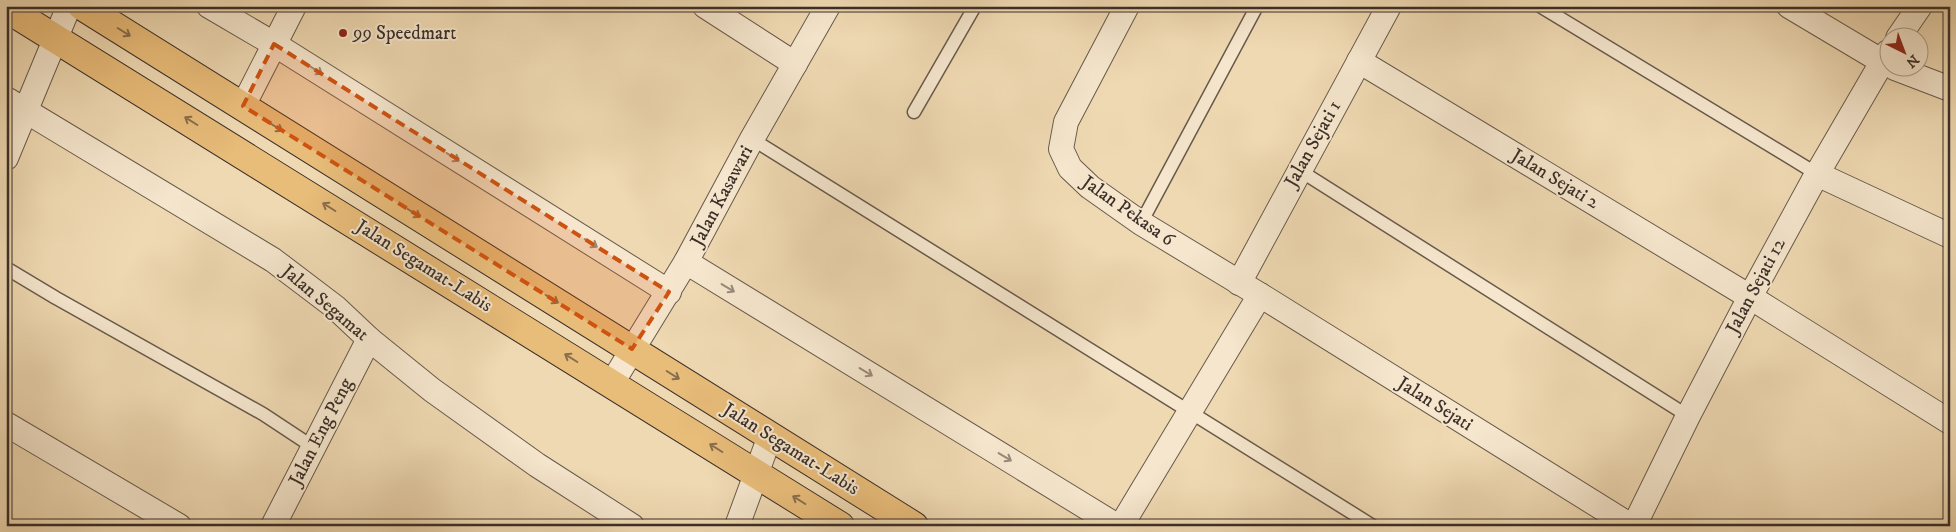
<svg xmlns="http://www.w3.org/2000/svg" width="1956" height="532" viewBox="0 0 1956 532" font-family="'IM FELL DW Pica',serif">
<style>
.lines{fill:none;stroke-linecap:round;stroke-linejoin:round}
.lane-casing{stroke:#685a4b;stroke-width:15}
.street-casing{stroke:#685a4b;stroke-width:26}
.highway-casing{stroke:#3b2f29;stroke-width:30}
.lane{stroke:#f5e6cd;stroke-width:12}
.street{stroke:#f5e6cd;stroke-width:24}
.highway{stroke:#e8bc79;stroke-width:28}
.oneway{stroke:#896e4d}
.oneway2{stroke:#988a7b}
.marked{fill:#ce5310;fill-opacity:0.2;stroke:#ce5310;stroke-width:4;stroke-dasharray:10 6;stroke-linejoin:round}
.poi-dot{fill:#8f2418;stroke:#f5e6cd;stroke-width:2}
.labels{text-anchor:middle;dominant-baseline:central;stroke-width:4;stroke-linejoin:round;paint-order:stroke}
.poi-label{font-size:19px;fill:#3b2f29;stroke:#f5e6cd;text-anchor:start}
.street-label{font-size:19px;fill:#3b2f29;stroke:#f5e6cd}
</style>
<rect width="100%" height="100%" fill="#efd9b2"/>
<filter id="stains"><feTurbulence type="fractalNoise" baseFrequency=".004" numOctaves="4"/><feColorMatrix values="0 0 0 0 .2 0 0 0 0 .09 0 0 0 0 .02 0 0 0 .5 -.17"/></filter>
<radialGradient id="worn" r=".72"><stop offset=".6" stop-color="#630" stop-opacity="0"/><stop offset="1" stop-color="#630" stop-opacity=".3"/></radialGradient>
<g class="lines">
<!-- lane casing -->
<g class="lane-casing">
<g id="lane">
<path d="M1540,6l277,168"/>
<path d="M914,112l61,-106"/>
<path d="M752,139l621,387"/>
<path d="M1299,170l389,246"/>
<path d="M1141,223l116,-217"/>
<path d="M6,268l50,30 207,116 50,33"/>
</g>
</g>
<!-- street casing -->
<g class="street-casing">
<g id="street">
<path d="M209,6l65,38 395,248"/>
<path d="M705,6l90,58"/>
<path d="M1127,6l-61,116 -5,27 9,19 20,19 51,36 119,72 371,231"/>
<path d="M1789,6l99,59"/>
<path d="M1898,38l22,-32"/>
<path d="M1359,61l391,236 200,125"/>
<path d="M1895,68l55,21"/>
<path d="M6,99l267,161 62,47 34,32 63,51 105,75 95,61"/>
<path d="M243,106l51,-100"/>
<path d="M6,158l63,-152"/>
<path d="M1817,174l133,62"/>
<path d="M686,262l431,264"/>
<path d="M1239,283l150,-277"/>
<path d="M612,383l74,-121 66,-123 76,-133"/>
<path d="M6,424l173,102"/>
<path d="M273,526l96,-187"/>
<path d="M737,526l33,-90"/>
<path d="M1121,526l139,-231"/>
<path d="M1634,526l54,-110 62,-119 67,-123 71,-122"/>
</g>
</g>
<!-- highway casing -->
<g class="highway-casing">
<g id="highway">
<path d="M82,6l832,520"/>
<path d="M6,8l834,518"/>
</g>
</g>
<!-- lane -->
<use href="#lane" class="lane"/>
<!-- street -->
<use href="#street" class="street"/>
<!-- highway -->
<use href="#highway" class="highway"/>
</g>
<!-- one-way arrows -->
<defs><path id="oneway-shaft" d="M-6 0H5M1.5-3L5.5 0L1.5 3" fill="none" stroke-width="1.6" stroke-linecap="round" stroke-linejoin="round" transform="scale(1.25)"/></defs>
<g class="oneway">
<use href="#oneway-shaft" transform="translate(124 32) rotate(32)"/>
<use href="#oneway-shaft" transform="translate(191 121) rotate(-148)"/>
<use href="#oneway-shaft" transform="translate(276 127) rotate(32)"/>
<use href="#oneway-shaft" transform="translate(329 207) rotate(-148)"/>
<use href="#oneway-shaft" transform="translate(414 213) rotate(32)"/>
<use href="#oneway-shaft" transform="translate(552 299) rotate(32)"/>
<use href="#oneway-shaft" transform="translate(571 358) rotate(-148)"/>
<use href="#oneway-shaft" transform="translate(673 375) rotate(32)"/>
<use href="#oneway-shaft" transform="translate(716 448) rotate(-148)"/>
<use href="#oneway-shaft" transform="translate(799 500) rotate(-148)"/>
</g>
<g class="oneway2">
<use href="#oneway-shaft" transform="translate(316 70) rotate(32)"/>
<use href="#oneway-shaft" transform="translate(453 157) rotate(32)"/>
<use href="#oneway-shaft" transform="translate(591 243) rotate(32)"/>
<use href="#oneway-shaft" transform="translate(728 288) rotate(31)"/>
<use href="#oneway-shaft" transform="translate(866 372) rotate(31)"/>
<use href="#oneway-shaft" transform="translate(1005 457) rotate(31)"/>
</g>
<!-- marked area -->
<path class="marked" d="M274,44l395,248 -37,57 -389,-243z"/>
<!-- markers -->
<circle class="poi-dot" cx="343" cy="33" r="5"/>
<g class="labels">
<!-- poi labels -->
<g class="poi-label">
<text x="353" y="33">99 Speedmart</text>
</g>
<!-- street labels -->
<g class="street-label">
<text transform="translate(1313 144) rotate(-61)">Jalan Sejati 1</text>
<text transform="translate(1555 179) rotate(31)">Jalan Sejati 2</text>
<text transform="translate(722 196) rotate(-62)">Jalan Kasawari</text>
<text transform="translate(1128 211) rotate(35)">Jalan Pekasa 6</text>
<text transform="translate(424 266) rotate(32)">Jalan Segamat-Labis</text>
<text transform="translate(1756 286) rotate(-62)">Jalan Sejati 12</text>
<text transform="translate(325 303) rotate(40)">Jalan Segamat</text>
<text transform="translate(1435 404) rotate(32)">Jalan Sejati</text>
<text transform="translate(321 432) rotate(-63)">Jalan Eng Peng</text>
<text transform="translate(791 449) rotate(32)">Jalan Segamat-Labis</text>
</g>
</g>
<!-- margin -->
<rect width="1956" height="532" fill="none" stroke="#efd9b2" stroke-width="25"/>
<rect x="8" y="8" width="1941" height="517" fill="none" stroke="#3b2f29" stroke-width="2.5"/>
<rect x="12" y="12" width="1931" height="507" fill="none" stroke="#3b2f29"/>
<!-- north arrow -->
<g transform="translate(1904 52) rotate(138)"><circle r="24" fill="#f5e6cd" stroke="#ab9d8b"/>
<path d="M0-4L9 19L0 12L-9 19Z" fill="#8f2418"/>
<text y="-8" font-size="14" font-weight="bold" text-anchor="middle" fill="#3b2f29">N</text>
</g>
<rect width="100%" height="100%" filter="url(#stains)"/>
<rect width="100%" height="100%" fill="url(#worn)"/>
</svg>
